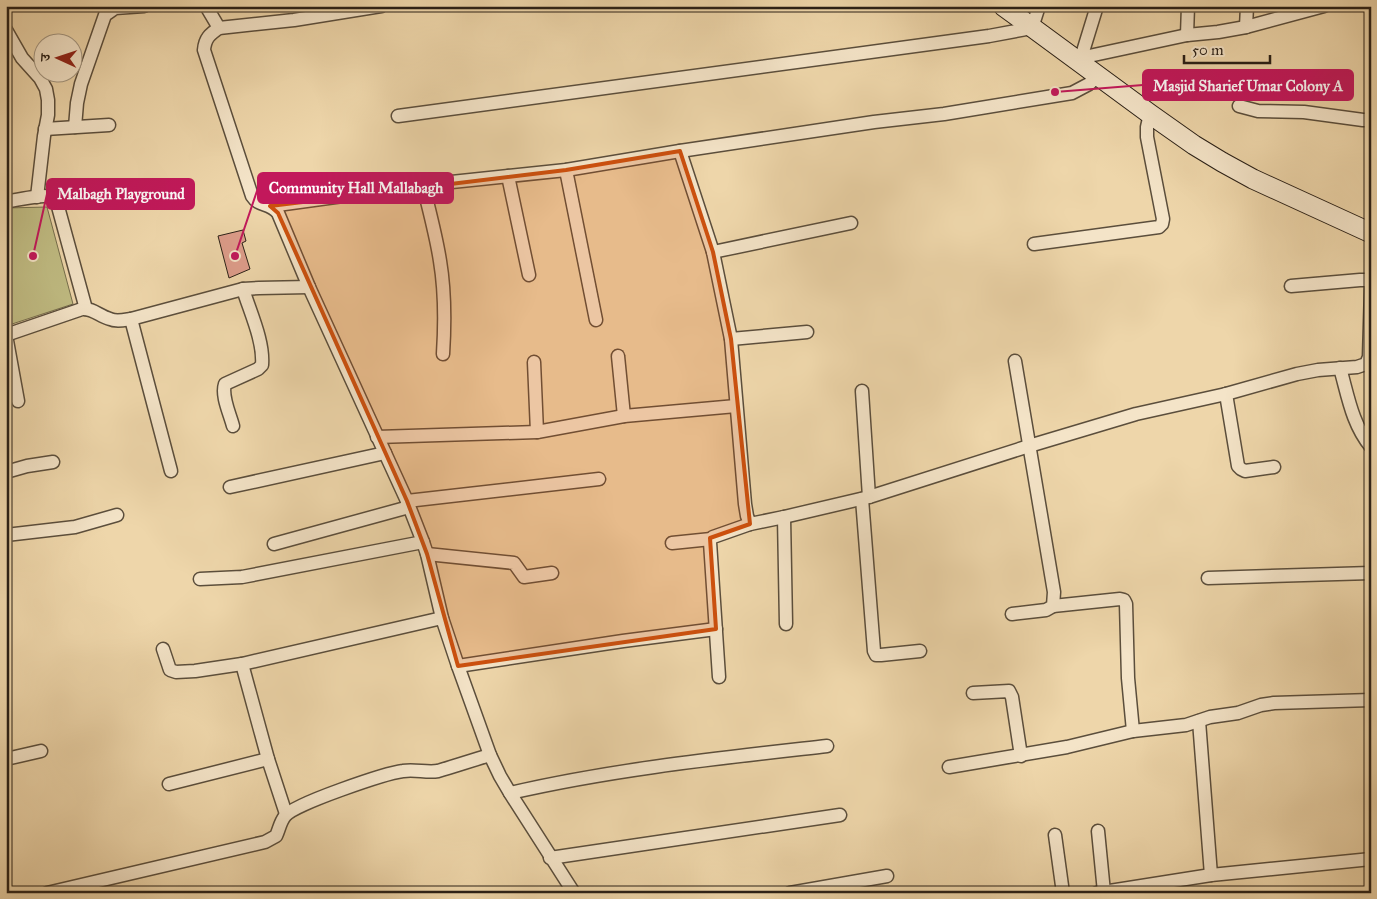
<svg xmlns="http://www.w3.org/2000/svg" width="1377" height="899" viewBox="0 0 1377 899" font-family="'IM FELL Great Primer','Noto Serif Devanagari',serif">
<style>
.green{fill:#c0bc83;stroke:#756e4d}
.building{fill:#de9d8b;stroke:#2a2017}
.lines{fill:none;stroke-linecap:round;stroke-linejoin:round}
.street-casing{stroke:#5b4e3c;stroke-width:15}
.secondary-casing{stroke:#2a2017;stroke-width:21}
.street{stroke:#f4e4c8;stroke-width:12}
.secondary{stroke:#f4e4c8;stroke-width:19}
.marked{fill:#cc500e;fill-opacity:0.2;stroke:#cc500e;stroke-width:4;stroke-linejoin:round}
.leader{fill:none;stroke:#c2185b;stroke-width:2}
.callout-dot{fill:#c2185b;stroke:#f4e4c8;stroke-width:2}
.callout{fill:#c2185b;stroke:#c2185b;stroke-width:2}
.callout-label{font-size:15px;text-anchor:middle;font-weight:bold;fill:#fff}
</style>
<rect width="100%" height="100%" fill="#eed6aa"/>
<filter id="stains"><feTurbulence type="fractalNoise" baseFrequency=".004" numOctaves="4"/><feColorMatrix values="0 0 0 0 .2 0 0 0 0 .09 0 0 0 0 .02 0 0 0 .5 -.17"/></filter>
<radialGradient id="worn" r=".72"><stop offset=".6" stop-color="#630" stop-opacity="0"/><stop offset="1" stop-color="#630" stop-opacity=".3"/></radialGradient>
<!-- green -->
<path class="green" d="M47,207l26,97 -67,22v-118z"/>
<!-- building -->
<path class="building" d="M243,230l3,11 -4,2 8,26 -21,9 -11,-42z"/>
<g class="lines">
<!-- street casing -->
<g class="street-casing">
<g id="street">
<path d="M206,6l13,22"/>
<path d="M381,6l-87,14 -75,8c-9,6 -14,10 -15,22l48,146c7,11 17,6 26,17l31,74 98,214 16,41 4,12 15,64 16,48 32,89 10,21 10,17 64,100"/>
<path d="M1246,27l1,-21"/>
<path d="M6,30l16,28 18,20 6,11 2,11v15l-4,21 -7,61"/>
<path d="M1187,35l1,-29"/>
<path d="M1081,58l16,-52"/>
<path d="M1075,59l112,-24 31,-3 28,-5 78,-21"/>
<path d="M1239,106l19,5 46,1 59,8h8"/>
<path d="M398,116l591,-80 43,-8 7,-22"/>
<path d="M75,127l2,-24 4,-19 24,-69 10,-7 29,-2"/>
<path d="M45,129l64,-4"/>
<path d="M680,151l33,101 18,87 14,165 2,12 3,8"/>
<path d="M566,170l30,150"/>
<path d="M508,176l21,99"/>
<path d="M423,185c6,25 13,50 17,76 5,30 5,62 3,93"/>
<path d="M6,201c12,0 35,-8 45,-4 3,1 4,3 6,6l29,106"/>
<path d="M270,206l153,-21 143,-15 114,-19 194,-29 70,-8 128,-21 17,-9 9,-8"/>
<path d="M1034,244l125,-17 3,-3 1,-5 -16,-82v-10l3,-13"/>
<path d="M713,252l138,-29"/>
<path d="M1291,286l69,-6h11"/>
<path d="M131,319l40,152"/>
<path d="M6,335l76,-26c11,-1 17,7 28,10 6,3 14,1 21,0l112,-30 16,-1 50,-1"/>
<path d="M6,335l12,66"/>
<path d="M731,339l76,-7"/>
<path d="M618,356l6,60"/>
<path d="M534,362l3,70"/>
<path d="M1340,368c8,28 12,56 31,79"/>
<path d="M862,391l7,106"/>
<path d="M1226,394l12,72 3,3 4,2 29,-4"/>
<path d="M233,426c-3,-12 -12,-30 -8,-42l33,-15 4,-4c2,-24 -12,-53 -19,-76"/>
<path d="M377,437l160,-5 87,-16 112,-10"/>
<path d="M6,472l21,-6 26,-4"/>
<path d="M230,487l155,-34"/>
<path d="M862,499l12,152 2,4h5l39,-4"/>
<path d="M407,501l192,-22"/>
<path d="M784,517l2,107"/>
<path d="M6,535l69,-8 42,-12"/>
<path d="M672,543l39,-4"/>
<path d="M274,544l135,-37"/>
<path d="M427,554l87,9 10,14 28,-4"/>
<path d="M1208,578l163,-5"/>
<path d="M200,579l42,-2 181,-35"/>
<path d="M1053,606l67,-7 4,1 2,4 2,74 5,53"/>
<path d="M1012,614l34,-4 7,-4 1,-14 -39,-231"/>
<path d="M163,649l7,21 6,2 19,-1 47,-7 200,-46"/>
<path d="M242,664l26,95 18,55"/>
<path d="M458,666l165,-25 93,-12"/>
<path d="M719,677l-9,-135 1,-3 2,-2 37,-13 34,-7 85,-20 160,-51 107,-32 90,-20 71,-20 21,-4 39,-3 9,-3 3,-7 2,-68"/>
<path d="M973,693l36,-2 3,6 9,59"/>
<path d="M1199,721l12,154"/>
<path d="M6,759l35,-8"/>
<path d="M949,767l118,-20 66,-16 53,-6 24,-8 28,-4 23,-8 13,-2 97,-3"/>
<path d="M169,784l99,-25"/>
<path d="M510,793c104,-24 211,-35 317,-47"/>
<path d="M1098,831l6,61"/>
<path d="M1055,835l8,58"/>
<path d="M550,858l290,-43"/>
<path d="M47,893l218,-51 11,-6c3,-6 4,-14 9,-20 9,-12 101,-43 118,-45 12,-2 24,2 35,0 17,-5 35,-11 52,-16"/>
<path d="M790,893l97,-17"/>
<path d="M1097,893l114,-18 160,-16"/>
</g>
</g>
<!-- secondary casing -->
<g class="secondary-casing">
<path id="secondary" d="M1003,6l147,108 44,31 28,17 31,17 118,54"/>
</g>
<!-- street -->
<use href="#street" class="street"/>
<!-- secondary -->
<use href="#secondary" class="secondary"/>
</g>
<!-- marked area -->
<path class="marked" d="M680,151l33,101 18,87 19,185 -40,14 6,91 -258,37 -31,-112 -20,-53 -129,-288 -8,-7 296,-36z"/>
<!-- callouts -->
<path class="leader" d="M1055 92L1143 85M235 256L258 188M33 256L47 194"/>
<g class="callout-dot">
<circle cx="1055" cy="92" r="5"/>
<circle cx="235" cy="256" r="5"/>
<circle cx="33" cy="256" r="5"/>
</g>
<g class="callout">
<rect x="1143" y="70" width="210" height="30" rx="5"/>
<rect x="258" y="173" width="195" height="30" rx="5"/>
<rect x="47" y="179" width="147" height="30" rx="5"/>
</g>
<g class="callout-label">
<text x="1248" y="91">Masjid Sharief Umar Colony A</text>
<text x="356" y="193">Community Hall Mallabagh</text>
<text x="121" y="199">Malbagh Playground</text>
</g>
<!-- margin -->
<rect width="1377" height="899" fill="none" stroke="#eed6aa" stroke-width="25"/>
<rect x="8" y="8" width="1362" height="884" fill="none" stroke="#2a2017" stroke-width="2.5"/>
<rect x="12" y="12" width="1352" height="874" fill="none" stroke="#2a2017"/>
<!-- north arrow -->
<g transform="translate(58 58) rotate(273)"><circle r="24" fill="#f4e4c8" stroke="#a39681"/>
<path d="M0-4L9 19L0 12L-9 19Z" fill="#8f2418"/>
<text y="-8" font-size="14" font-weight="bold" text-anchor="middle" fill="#2a2017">उ</text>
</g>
<!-- scale -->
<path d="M1184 55v8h86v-8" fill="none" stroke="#2a2017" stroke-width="2.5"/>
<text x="1192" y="55" font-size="15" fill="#2a2017" stroke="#f4e4c8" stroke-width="4" paint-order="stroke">50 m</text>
<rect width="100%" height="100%" filter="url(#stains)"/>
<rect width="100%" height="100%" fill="url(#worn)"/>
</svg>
